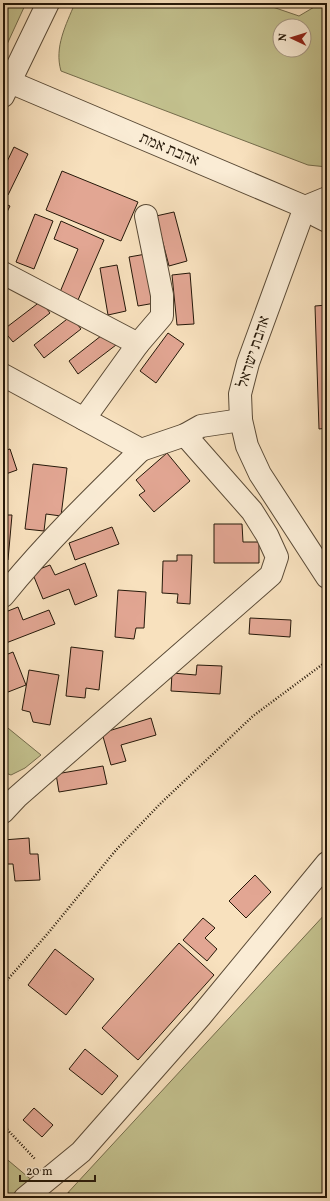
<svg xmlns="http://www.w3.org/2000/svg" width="330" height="1201" viewBox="0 0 330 1201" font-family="Vollkorn,'Frank Ruhl Libre',serif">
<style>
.green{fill:#c3c18e;stroke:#746c4c;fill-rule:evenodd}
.building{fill:#e2a693;stroke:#251809}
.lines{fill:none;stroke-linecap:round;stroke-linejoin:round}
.minor-casing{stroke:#5a4a36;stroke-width:24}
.path{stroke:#251809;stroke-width:2.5;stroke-dasharray:1 2;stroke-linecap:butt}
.minor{stroke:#faecd5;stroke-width:22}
.labels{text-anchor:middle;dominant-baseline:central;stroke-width:4;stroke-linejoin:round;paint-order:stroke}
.street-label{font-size:16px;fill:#251809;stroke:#faecd5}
</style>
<rect width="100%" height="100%" fill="#f8e1be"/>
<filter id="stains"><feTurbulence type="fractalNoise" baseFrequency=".005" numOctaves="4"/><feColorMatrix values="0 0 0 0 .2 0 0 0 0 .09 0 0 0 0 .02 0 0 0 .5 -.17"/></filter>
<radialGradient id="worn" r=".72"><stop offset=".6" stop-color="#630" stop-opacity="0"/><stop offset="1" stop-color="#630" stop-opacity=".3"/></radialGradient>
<!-- green -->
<g class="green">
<path d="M3,3h23l-23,50z"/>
<path d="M75,3h186l38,13 22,-13h6v164l-19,-2 -247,-94c-7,-24 5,-46 14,-68zM280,26h24v24h-24z"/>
<path d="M3,724l38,31 -16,13 -14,7 -8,-3z"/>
<path d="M327,912v286h-264z"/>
<path d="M3,1156l50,42h-50z"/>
</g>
<!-- building -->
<g class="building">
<path d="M14,147l14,7 -20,41 -5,-2v-23z"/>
<path d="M62,171l76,31 -17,39 -75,-31z"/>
<path d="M3,203l7,3 -7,14z"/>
<path d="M174,212l13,49 -18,5 -13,-50z"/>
<path d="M35,214l18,7 -19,48 -18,-7z"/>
<path d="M61,221l43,19 -26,60 -18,-8 18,-43 -24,-10z"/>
<path d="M146,254l9,49 -17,3 -9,-49z"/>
<path d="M117,265l9,46 -18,4 -8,-47z"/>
<path d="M190,273l4,51 -17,1 -5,-50z"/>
<path d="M41,301l9,12 -37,29 -10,-12z"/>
<path d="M327,305v123l-8,1 -4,-123z"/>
<path d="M71,316l10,13 -37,29 -10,-13z"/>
<path d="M106,332l10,13 -38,29 -9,-13z"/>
<path d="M168,333l16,11 -28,39 -16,-12z"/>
<path d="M10,449l7,21 -14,5v-24z"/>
<path d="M167,453l23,28 -36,31 -15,-17 6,-4 -9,-11z"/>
<path d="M33,464l34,4 -6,48 -15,-2 -2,17 -19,-2z"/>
<path d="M3,515h9l-4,45h-5z"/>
<path d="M214,524h28l1,18h16v21h-45z"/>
<path d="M112,527l7,17 -44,16 -6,-17z"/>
<path d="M177,555h15l-2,49 -13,-1 1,-9 -16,-1 1,-32h14z"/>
<path d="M85,563l12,33 -22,9 -6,-16 -26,10 -11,-27 18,-7 5,10z"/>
<path d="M118,590l28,2 -2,36h-8l-2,11 -19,-2z"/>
<path d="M18,607l5,13 26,-10 6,14 -49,19 -3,-7v-23z"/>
<path d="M250,618l41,2 -1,17 -41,-3z"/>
<path d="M71,647l32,4 -4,39 -13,-2 -1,10 -19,-2z"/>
<path d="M13,652l13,33 -23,9v-38z"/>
<path d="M197,665l25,1 -2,28 -49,-3 1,-18 24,2z"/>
<path d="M29,670l30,5 -9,50 -17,-3 -3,-10 -8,-2z"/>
<path d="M151,718l5,17 -35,10 5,16 -15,4 -9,-32z"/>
<path d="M103,766l4,18 -48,8 -3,-18z"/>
<path d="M29,838l1,16h8l2,26 -25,1 -2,-17h-10v-24z"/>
<path d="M255,875l16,17 -25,26 -17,-17z"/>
<path d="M203,918l12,10 -10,10 12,11 -10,12 -24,-21z"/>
<path d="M179,943l35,32 -76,85 -36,-32z"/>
<path d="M55,949l39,30 -28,36 -38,-30z"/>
<path d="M85,1049l33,27 -16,19 -33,-26z"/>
<path d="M34,1108l19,17 -11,12 -19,-17z"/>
</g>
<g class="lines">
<!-- minor casing -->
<g class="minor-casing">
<g id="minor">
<path d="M10,82l295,125 12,9 10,5"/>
<path d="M3,96l45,-93"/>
<path d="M327,198l-22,9 -57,156 -8,31 1,26 6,26 13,28 67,103"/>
<path d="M3,273l135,71 -54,75"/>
<path d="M138,344l24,-28v-21l-16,-79"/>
<path d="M3,375l138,75 44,-15 16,-9 40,-6"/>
<path d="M3,596c42,-52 90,-99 138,-146"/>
<path d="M3,812l14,-15 254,-222 6,-18 -10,-22 -15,-24 -67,-76"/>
<path d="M25,1198l56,-46 119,-135 127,-154"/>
</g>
</g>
<!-- path -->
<g class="path">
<path d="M3,985l46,-53 67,-82 44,-46 93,-88 74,-55"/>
<path d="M3,1125l32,34"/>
<path d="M68,1193l5,5"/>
</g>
<!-- minor -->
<use href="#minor" class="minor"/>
</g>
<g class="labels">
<!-- street labels -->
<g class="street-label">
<text transform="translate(169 150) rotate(23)">אהבת אמת</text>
<text transform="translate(254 352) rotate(-72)">אהבת ישראל</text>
</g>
</g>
<!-- margin -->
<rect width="330" height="1201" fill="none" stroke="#f8e1be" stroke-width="16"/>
<rect x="4" y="4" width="322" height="1193" fill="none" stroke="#251809" stroke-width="2"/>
<rect x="8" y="8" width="314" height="1185" fill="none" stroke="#251809"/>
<!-- north arrow -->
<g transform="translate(292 38) rotate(274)"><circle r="19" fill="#faecd5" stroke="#a59783"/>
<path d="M0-3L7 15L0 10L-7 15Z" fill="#8f2418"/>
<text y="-6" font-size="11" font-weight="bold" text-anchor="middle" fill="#251809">N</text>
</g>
<!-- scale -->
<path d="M20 1175v6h75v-6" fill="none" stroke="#251809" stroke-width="2"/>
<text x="26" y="1175" font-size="12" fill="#251809" stroke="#faecd5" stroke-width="3" paint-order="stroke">20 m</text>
<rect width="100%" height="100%" filter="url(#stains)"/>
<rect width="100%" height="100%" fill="url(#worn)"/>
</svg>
